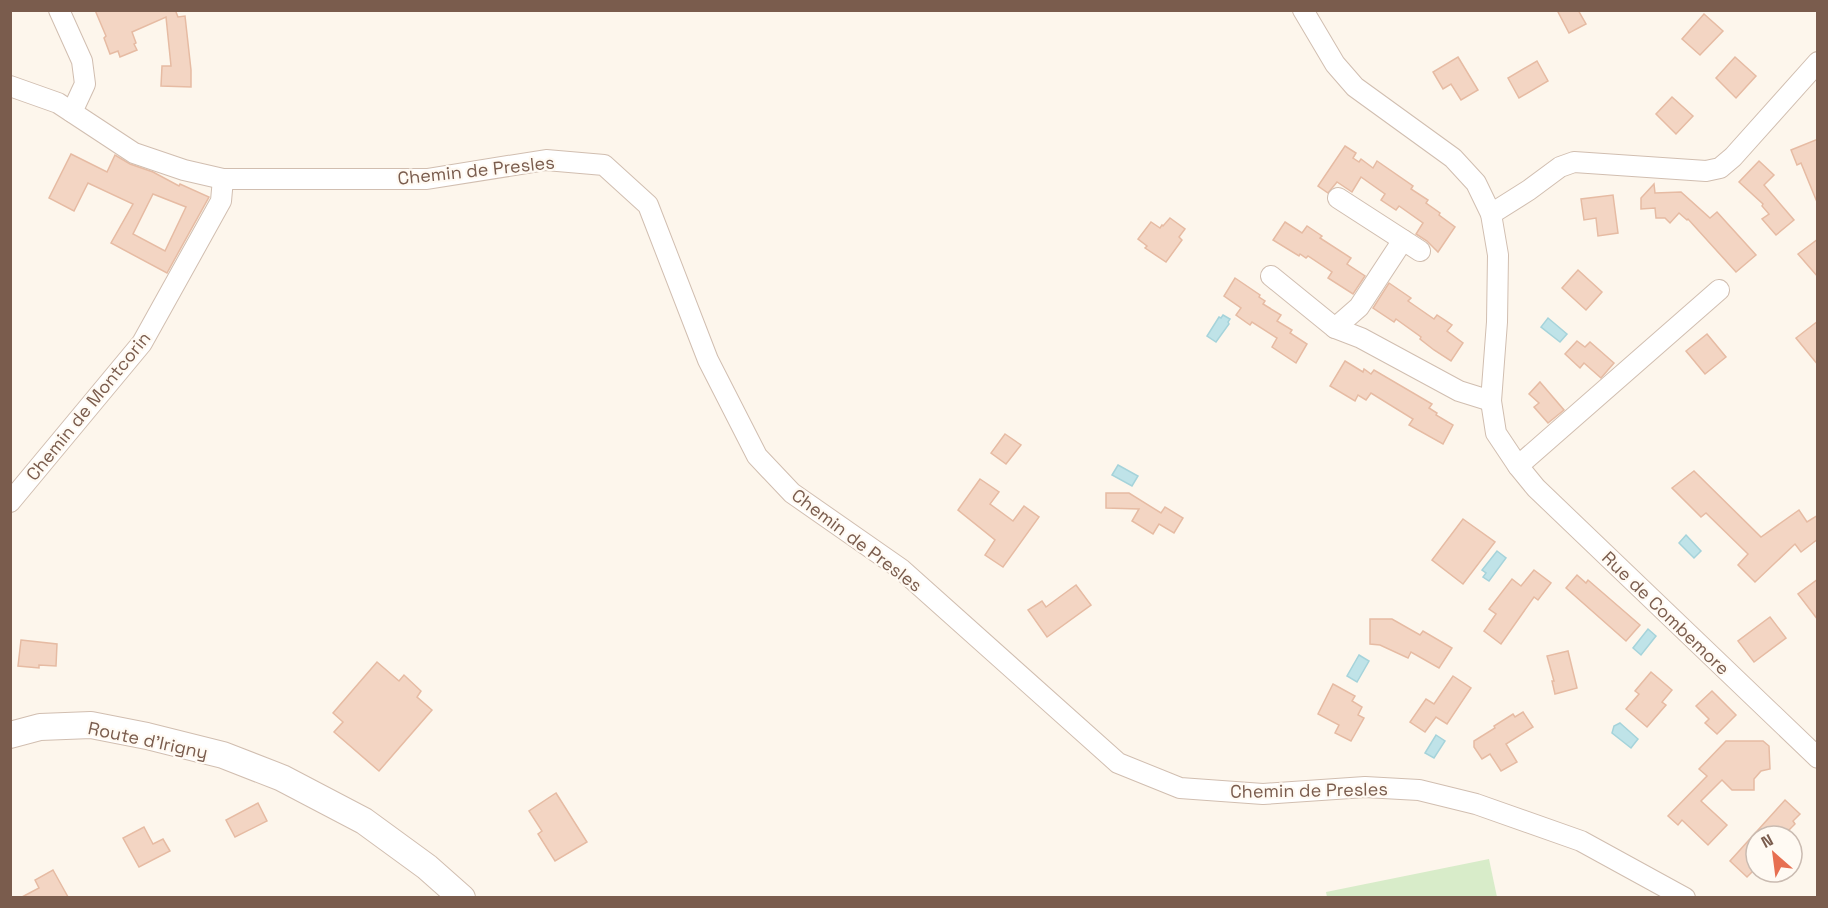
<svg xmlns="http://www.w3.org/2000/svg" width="1828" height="908" viewBox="0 0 1828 908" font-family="'Space Grotesk',sans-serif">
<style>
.green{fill:#d8ecc9}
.water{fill:#bfe3e8;stroke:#a5d3da;stroke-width:1.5}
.building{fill:#f3d5c3;stroke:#e6bba3;stroke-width:1.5;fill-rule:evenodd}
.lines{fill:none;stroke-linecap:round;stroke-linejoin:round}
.minor-casing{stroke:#d1beb0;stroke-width:22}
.tertiary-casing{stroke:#d1beb0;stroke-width:28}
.minor{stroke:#fff;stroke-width:20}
.tertiary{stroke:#fff;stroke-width:26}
.labels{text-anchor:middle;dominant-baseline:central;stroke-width:4.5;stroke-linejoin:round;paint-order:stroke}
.street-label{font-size:18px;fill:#7a5c4d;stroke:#fffaf3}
</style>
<rect width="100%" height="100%" fill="#fdf6ec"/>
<!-- green -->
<path class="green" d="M1489,859l8,38h-170l-1,-5z"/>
<!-- water -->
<g class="water">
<path d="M1223,315l7,4 -2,3 1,2 -13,18 -9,-6 12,-19 2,1z"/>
<path d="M1548,318l19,16 -7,8 -19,-15z"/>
<path d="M1118,465l20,11 -6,10 -20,-11z"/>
<path d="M1686,535l15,16 -7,7 -15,-15z"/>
<path d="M1497,551l9,7 -17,23 -6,-4 3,-4 -4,-3z"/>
<path d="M1648,629l8,7 -15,19 -8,-7z"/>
<path d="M1359,655l10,6 -12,21 -10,-6z"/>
<path d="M1620,723l18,16 -7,9 -19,-15 2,-7z"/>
<path d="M1436,735l9,6 -11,17 -9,-5z"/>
</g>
<!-- building -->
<g class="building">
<path d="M95,10h84l-3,2 2,5 7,-1 6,54v17l-30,-1 1,-20h9l-5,-49 -34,15 4,11 -2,1 3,6 -17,7 -2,-6 -8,3 -6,-16 2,-2z"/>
<path d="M1557,10h21l8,14 -17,9z"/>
<path d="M1704,14l19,17 -23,24 -18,-16z"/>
<path d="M1458,57l20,33 -17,10 -10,-16 -8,5 -10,-17z"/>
<path d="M1735,57l21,19 -20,22 -20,-20z"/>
<path d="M1537,61l11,20 -29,17 -11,-20z"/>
<path d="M1672,97l21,19 -17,18 -20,-20z"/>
<path d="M1818,139v63h-1l-16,-39 -4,2 -6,-15z"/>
<path d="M1345,146l11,7 -3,5 6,4 2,-3 12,9 4,-7 36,25 -2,3 17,11 -2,3 14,10 -1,2 16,12 -17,25 -11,-11 -11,-7 7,-11 -24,-17 -3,4 -15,-10 4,-6 -24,-17 -9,15 -15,-10 -9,11 -10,-7z"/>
<path d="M71,154l36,18 8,-17 15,9 23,8 26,14 1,-2 29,13 -42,76 -56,-30 22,-39 -45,-21 -14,28 -25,-13zM153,194l33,13 -21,44 -32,-17z"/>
<path d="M1759,161l15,14 -10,10 30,35 -18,15 -14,-16 7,-5 -7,-8 1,-2 -24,-22z"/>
<path d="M1654,184l1,9 26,-1 29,26 7,-6 39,43 -20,17 -48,-53 -1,1 -8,-7 -9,10 -5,-5h-9l-1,-10 -14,1v-11z"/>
<path d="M1613,195l5,38 -20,3 -2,-18 -12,2 -3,-21z"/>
<path d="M1170,218l15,11 -6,8 3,3 -16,22 -21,-14 2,-2 -9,-7 13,-17 9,6 2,-3 1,1z"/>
<path d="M1285,222l17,11 5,-7 15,10 -2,2 31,20 -4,6 18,12 -12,18 -25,-16 4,-6 -24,-16 -2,2 -6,-4 -1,2 -26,-16z"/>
<path d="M1818,239v38l-20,-23z"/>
<path d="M1578,270l24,22 -16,18 -24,-22z"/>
<path d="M1235,278l25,17 -1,2 6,4 -2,3 18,11 -4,6 15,9 -2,3 17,11 -11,19 -24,-16 5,-9 -25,-16 -2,3 -14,-10 5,-7 -17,-12z"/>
<path d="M1389,283l22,15 -3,3 26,18 3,-4 15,10 -5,6 16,12 -12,18 -17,-11 -14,-11 1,-2 -25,-18 -2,3 -21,-14z"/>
<path d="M1818,321v44l-22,-27z"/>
<path d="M1707,334l19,23 -21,17 -19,-23z"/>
<path d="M1577,341l8,6 5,-5 24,21 -13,15 -17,-15 -4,5 -15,-14z"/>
<path d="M1345,361l18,11 1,-3 7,5 3,-4 58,34 -3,4 8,5 -1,2 17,10 -10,19 -34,-19 4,-6 -42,-26 -5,7 -8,-5 -3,6 -25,-15z"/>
<path d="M1540,382l24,28 -16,13 -14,-16 5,-4 -10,-9z"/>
<path d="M1005,434l16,11 -15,19 -15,-11z"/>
<path d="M1694,471l67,66 38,-27 8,12 11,-7v24l-17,13 -6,-8 -40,38 -17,-17 10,-11 -42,-41 -5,4 -29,-29z"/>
<path d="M980,479l19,13 -9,12 23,17 11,-15 15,11 -36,50 -18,-12 10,-15 -37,-30z"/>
<path d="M1106,493h23l32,20 4,-6 18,11 -9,15 -15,-9 -6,10 -21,-13 7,-12 -33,-1z"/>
<path d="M1463,519l32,23 -32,42 -31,-24z"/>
<path d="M1534,570l17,13 -13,17 -4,-3 -33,47 -17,-13 12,-17 -7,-5 23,-30 9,7z"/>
<path d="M1577,575l9,8 2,-3 52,45 -14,16 -60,-53z"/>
<path d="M1818,579v41l-20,-26z"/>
<path d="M1076,585l15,20 -44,32 -19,-27 14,-9 4,6z"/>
<path d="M1770,617l16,21 -32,24 -16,-21z"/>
<path d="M1370,619h22l28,16 3,-4 29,17 -13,20 -28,-16 -3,6 -28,-13 -10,-1z"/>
<path d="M21,640l36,4 -1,22 -17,-1v3l-21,-2z"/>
<path d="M1568,651l9,37 -22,6 -3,-13h2l-7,-25z"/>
<path d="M377,662l22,19 5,-6 17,16 -4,6 15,13 -53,61 -45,-39 9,-10 -10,-9z"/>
<path d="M1651,672l21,18 -10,12 4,3 -19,22 -21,-18 13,-15 -4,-3z"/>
<path d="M1453,676l18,12 -24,36 -11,-7 -11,15 -15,-10 16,-23 8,5z"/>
<path d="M1333,684l22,12 -3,5 10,6 -4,8 6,3 -13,23 -16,-8 4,-8 -21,-11z"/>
<path d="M1712,691l24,24 -19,19 -12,-11 4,-4 -13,-13z"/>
<path d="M1523,712l10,15 -27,17 11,18 -16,9 -11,-17 -8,5 -8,-12v-6l21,-13 -1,-2 19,-12 2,3z"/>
<path d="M1726,741h37l6,5 1,23 -9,2 -7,8v11h-22l-10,-10 -21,21 26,24 -19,20 -26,-25 -4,5 -10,-9 39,-40 -8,-7z"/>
<path d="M556,793l31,49 -32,19 -17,-27 4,-3 -13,-20z"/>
<path d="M1785,800l15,14 -7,7 2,3 -12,12h-27v32l-9,9 -17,-16z"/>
<path d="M258,803l9,18 -32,16 -9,-17z"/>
<path d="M144,827l9,17 10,-5 7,12 -31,16 -16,-29z"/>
<path d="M53,870l15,27h-46l17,-9 -4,-8z"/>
</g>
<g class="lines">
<!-- minor casing -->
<g class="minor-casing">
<g id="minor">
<path d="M59,10l23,51 3,23 -13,28"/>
<path d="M1303,10l32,54 20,23 98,71 23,25 15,31 7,41 -1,67 -6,79 5,32 22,33 18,22 282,270"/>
<path d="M10,86l48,17 76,50 50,17 39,9h204l119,-19 58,5 44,40 60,155 49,96 35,37 109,76 217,194 62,25 83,6 102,-7 54,3 57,14 105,37 104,57"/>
<path d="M1338,198l82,53"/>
<path d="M1491,214l38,-24 31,-23 14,-5 132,9 14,-3 13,-11 85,-95"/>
<path d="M1271,276l64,52 26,10 98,53 32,10"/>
<path d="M1335,328l24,-21 44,-67"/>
<path d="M1518,466l201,-176"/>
<path d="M10,502l132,-159 79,-142 2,-22"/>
</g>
</g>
<!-- tertiary casing -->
<g class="tertiary-casing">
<path id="tertiary" d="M10,735l30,-8 51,-2 56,11 76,19 59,23 82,43 63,46 35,31"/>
</g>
<!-- minor -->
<use href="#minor" class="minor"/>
<!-- tertiary -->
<use href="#tertiary" class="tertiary"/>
</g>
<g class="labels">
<!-- street labels -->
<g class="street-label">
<text transform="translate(476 170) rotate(-6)">Chemin de Presles</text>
<text transform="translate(88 406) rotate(-51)">Chemin de Montcorin</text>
<text transform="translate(857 540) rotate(37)">Chemin de Presles</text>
<text transform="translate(1666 613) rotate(44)">Rue de Combemore</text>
<text transform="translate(148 740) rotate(12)">Route d'Irigny</text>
<text transform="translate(1309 790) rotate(-1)">Chemin de Presles</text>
</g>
</g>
<!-- border -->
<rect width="1828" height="908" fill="none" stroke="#7a5c4d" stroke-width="24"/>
<!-- north arrow -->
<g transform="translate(1774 854) rotate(332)"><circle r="28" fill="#fffaf3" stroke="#cabbb1" stroke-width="1.5"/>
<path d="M0-4.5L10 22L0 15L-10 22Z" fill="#e76f51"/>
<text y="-9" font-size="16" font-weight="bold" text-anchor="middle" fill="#7a5c4d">N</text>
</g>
</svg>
